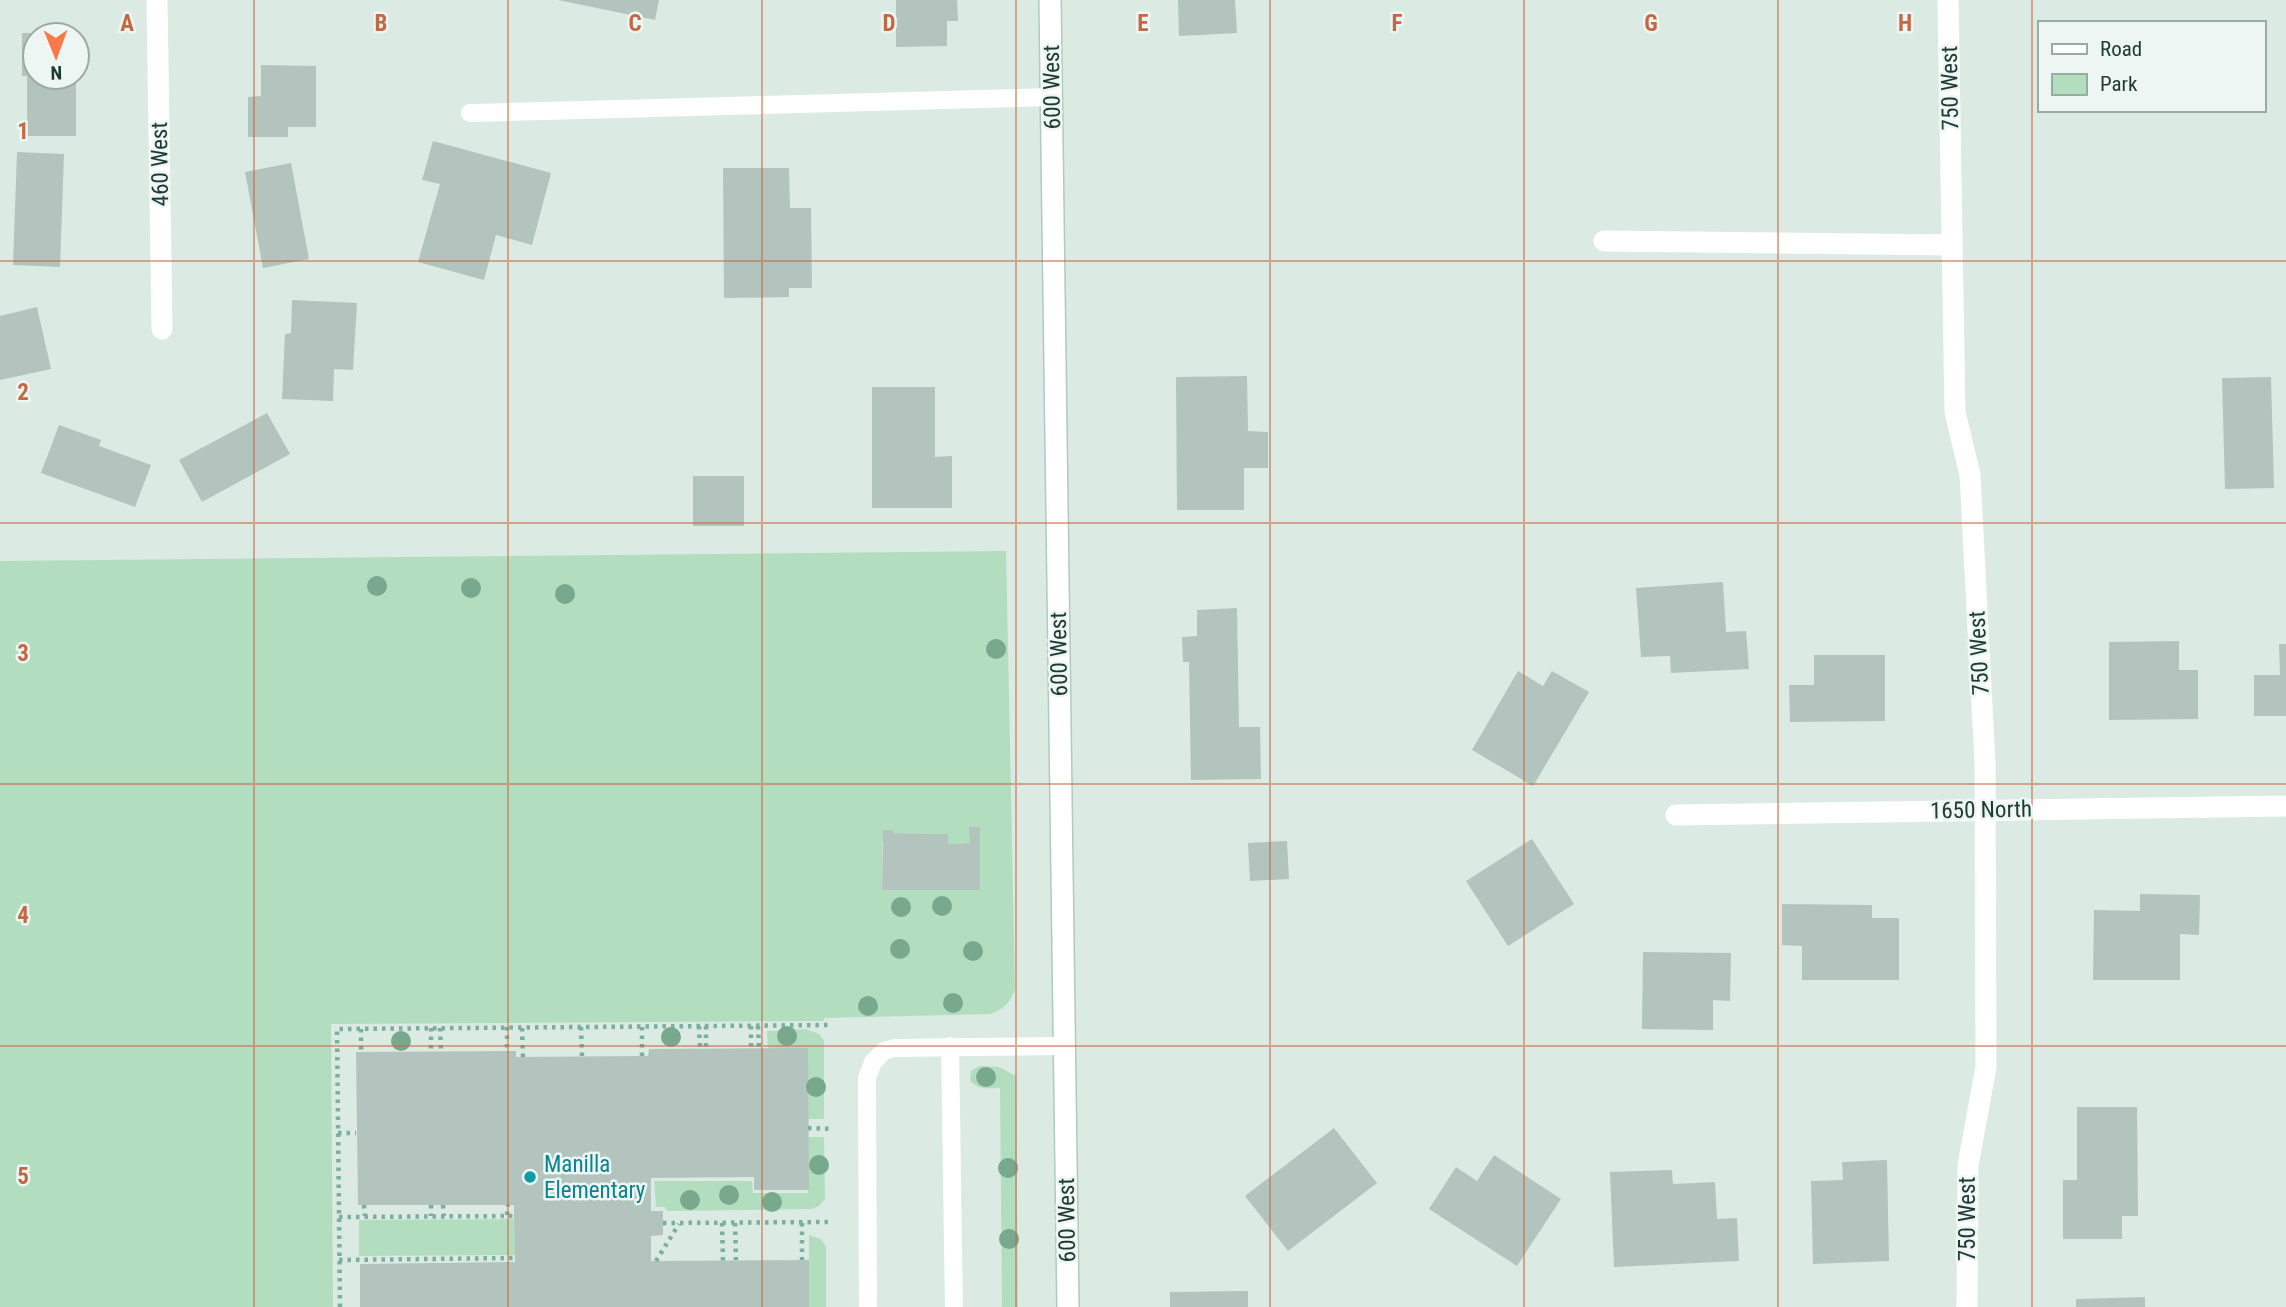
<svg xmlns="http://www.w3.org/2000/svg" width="2286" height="1307" viewBox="0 0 2286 1307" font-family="'Roboto Condensed',sans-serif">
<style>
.green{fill:#b3ddbf;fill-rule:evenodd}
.building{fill:#b2c4bd}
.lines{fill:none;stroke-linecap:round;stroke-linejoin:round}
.secondary-casing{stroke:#afcac1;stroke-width:24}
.path{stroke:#7bafa0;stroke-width:4.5;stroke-dasharray:3.5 5;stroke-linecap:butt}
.lane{stroke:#fff;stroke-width:18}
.street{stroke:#fff;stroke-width:21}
.secondary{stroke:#fff;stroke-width:21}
.tree{fill:#78a88d}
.grid{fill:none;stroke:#c46843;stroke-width:2;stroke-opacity:0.55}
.culture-dot{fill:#0f9aa8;stroke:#edf6f2;stroke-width:2.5}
.labels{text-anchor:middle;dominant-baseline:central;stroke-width:5;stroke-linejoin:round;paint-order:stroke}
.street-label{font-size:23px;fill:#1e3932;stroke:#edf6f2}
.culture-label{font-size:23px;fill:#0d838f;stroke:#edf6f2;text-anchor:start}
.grid-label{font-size:23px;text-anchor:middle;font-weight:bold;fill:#c46843;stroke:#edf6f2;stroke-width:5;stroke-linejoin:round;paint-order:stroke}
</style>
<rect width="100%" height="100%" fill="#dceae4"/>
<!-- green -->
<g class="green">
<path d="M1006,551l9,438c-4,13 -12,21 -25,25l-166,4v3l-493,3 2,283h-333v-746zM970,827l10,62h-98v-46l11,-13v3l55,1v10l22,-1z"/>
<path d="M806,1029l13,5 5,7v78h-16l-40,-70 -1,-18z"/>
<path d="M979,1066l20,1 17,9 2,231h-16l-2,-219c-12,0 -22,3 -30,-8l1,-9z"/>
<path d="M808,1137h16l1,62 -6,7 -7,3 -145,2 -2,-4h-9l-2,-26h98l1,12h55z"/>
<path d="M514,1219l1,36 -156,1v-36z"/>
<path d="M809,1235l12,4 5,8v60h-17z"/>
</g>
<!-- building -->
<g class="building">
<path d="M558,0h101l-4,20z"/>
<path d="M896,0h61l1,21h-11v25l-51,1z"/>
<path d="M1178,0h57l2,33 -58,3z"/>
<path d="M22,33h13v44h41v59h-49v-60h-5z"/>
<path d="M261,65l55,1v61h-28v10h-40v-40l13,-1z"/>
<path d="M433,141l118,32 -19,72 -36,-10 -12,45 -66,-18 22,-78 -18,-4z"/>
<path d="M17,152l47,2 -4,113 -47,-2z"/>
<path d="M291,163l18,96 -46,9 -18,-96z"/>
<path d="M723,168h66l1,40h21l1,80h-23v9l-65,1z"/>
<path d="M292,300l65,3 -4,67 -19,-1 -1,32 -51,-2 3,-65 6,-1z"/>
<path d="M37,307l14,62 -51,11v-64z"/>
<path d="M1247,376l1,55 20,1v36h-24v42h-67l-1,-133z"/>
<path d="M2271,377l3,111 -49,1 -3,-111z"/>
<path d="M872,387h63v70l17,-1v52h-80z"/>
<path d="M267,413l23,41 -88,48 -23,-42z"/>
<path d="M59,425l42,15 -2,6 52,19 -16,42 -94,-34z"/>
<rect x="693" y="476" width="51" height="50"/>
<path d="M1723,582l3,50 20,-1 3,38 -78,4 -1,-17 -29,1 -5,-69z"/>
<path d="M1237,608l2,119h21l1,52 -70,1 -2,-118h-6l-1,-25 15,-1v-26z"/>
<path d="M2179,641v29h19v49l-89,1v-78z"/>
<path d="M2279,644h7v72h-32v-41h26z"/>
<path d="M1814,655h71v66l-95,1 -1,-37h25z"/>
<path d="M1518,671l25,15 9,-15 37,21 -56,94 -61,-36z"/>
<path d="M969,827h11v63h-98l1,-60h10v3l55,1v10l22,-1z"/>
<path d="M1532,839l42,65 -66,42 -42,-65z"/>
<path d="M1287,841l2,38 -39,2 -2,-38z"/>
<path d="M2140,894l60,1 -1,40 -19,-1v46h-87l1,-70 46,1z"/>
<path d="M1782,904l90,1v13h27v62h-97v-34l-20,-1z"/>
<path d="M1643,952l88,1 -1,48 -17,-1v30l-71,-1z"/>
<path d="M808,1048l1,142h-55v-13l-103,1v33h12v24l-12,1v25l158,-1v47h-449v-43l155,-2 -1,-43v-14h-156l-2,-153 160,-1v6l126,-1h6l1,-7z"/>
<path d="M2077,1107h60l1,109h-16v23h-59v-59h14z"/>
<path d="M1334,1128l43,55 -89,68 -43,-55z"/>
<path d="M1494,1155l67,44 -44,67 -88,-57 27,-42 21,14z"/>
<path d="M1887,1160l2,101 -76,3 -2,-83 32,-1 -1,-18z"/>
<path d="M1672,1170l1,14 42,-2 2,37 20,-1 2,43 -125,6 -4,-95z"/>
<path d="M1248,1291v16h-78v-15z"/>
<path d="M2145,1297v10h-69v-8z"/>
</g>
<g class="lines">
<!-- secondary casing -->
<g class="secondary-casing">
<path id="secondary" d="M1050,0l18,1307"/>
</g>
<!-- path -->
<g class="path">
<path d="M699,1026l1,23"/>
<path d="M706,1026v23"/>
<path d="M751,1026v23"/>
<path d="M758,1026l1,23"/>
<path d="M507,1027v24"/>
<path d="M581,1027l1,30"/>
<path d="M642,1027v29"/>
<path d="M431,1028v23"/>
<path d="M440,1028l1,23"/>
<path d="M522,1028l1,29"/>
<path d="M361,1029v23"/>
<path d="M808,1128l24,1"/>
<path d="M338,1133h18"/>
<path d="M364,1205l1,11"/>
<path d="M431,1205v11"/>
<path d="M443,1205l1,11"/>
<path d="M507,1215l1,-10"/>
<path d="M339,1217l175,-1"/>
<path d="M663,1223l170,-1"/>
<path d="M722,1223l1,38"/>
<path d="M735,1223l1,37"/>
<path d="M802,1223v37"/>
<path d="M339,1260l176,-2"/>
<path d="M656,1261l23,-37"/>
<path d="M340,1307l-3,-278 494,-4"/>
</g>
<!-- lane -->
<g class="lane">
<path d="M470,113l582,-16"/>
<path d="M950,1046l4,261"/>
<path d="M868,1307l-1,-218v-11l6,-16 11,-11 10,-3 170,-2"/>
</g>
<!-- street -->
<g class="street">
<path d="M157,0l5,329"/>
<path d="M1948,0l7,412 15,63 15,287 1,305 -18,98 -1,142"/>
<path d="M1604,241l348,4"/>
<path d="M1676,815l610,-9"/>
</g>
<!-- secondary -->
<use href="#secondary" class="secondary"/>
</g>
<!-- trees -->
<g class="tree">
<circle cx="377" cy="586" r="10"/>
<circle cx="471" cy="588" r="10"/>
<circle cx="565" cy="594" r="10"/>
<circle cx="996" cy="649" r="10"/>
<circle cx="942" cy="906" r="10"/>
<circle cx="901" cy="907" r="10"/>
<circle cx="900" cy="949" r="10"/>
<circle cx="973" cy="951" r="10"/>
<circle cx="953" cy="1003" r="10"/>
<circle cx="868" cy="1006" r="10"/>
<circle cx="787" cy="1036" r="10"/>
<circle cx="671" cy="1037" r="10"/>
<circle cx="401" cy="1041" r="10"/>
<circle cx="986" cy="1077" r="10"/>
<circle cx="816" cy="1087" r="10"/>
<circle cx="819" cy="1165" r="10"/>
<circle cx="1008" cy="1168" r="10"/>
<circle cx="729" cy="1195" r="10"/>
<circle cx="690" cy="1200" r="10"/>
<circle cx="772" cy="1202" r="10"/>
<circle cx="1009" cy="1239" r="10"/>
</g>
<!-- grid -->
<path class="grid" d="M254,0v1307M508,0v1307M762,0v1307M1016,0v1307M1270,0v1307M1524,0v1307M1778,0v1307M2032,0v1307M0,261h2286M0,523h2286M0,784h2286M0,1046h2286"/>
<!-- markers -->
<circle class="culture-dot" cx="530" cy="1177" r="7"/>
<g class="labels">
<!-- street labels -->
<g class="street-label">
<text transform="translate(1052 87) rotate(-91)">600 West</text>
<text transform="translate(1950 88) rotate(-91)">750 West</text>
<text transform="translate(160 164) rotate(-91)">460 West</text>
<text transform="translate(1979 653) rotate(-93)">750 West</text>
<text transform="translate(1059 654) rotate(-91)">600 West</text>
<text transform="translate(1981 810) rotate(-1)">1650 North</text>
<text transform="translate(1967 1219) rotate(-90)">750 West</text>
<text transform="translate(1067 1220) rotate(-91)">600 West</text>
</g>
<!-- culture labels -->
<g class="culture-label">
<text x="544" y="1164">Manilla<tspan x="544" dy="26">Elementary</tspan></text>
</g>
</g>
<g class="grid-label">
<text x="127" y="31">A</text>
<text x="381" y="31">B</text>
<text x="635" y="31">C</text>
<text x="889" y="31">D</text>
<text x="1143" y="31">E</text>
<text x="1397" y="31">F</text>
<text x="1651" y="31">G</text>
<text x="1905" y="31">H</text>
<text x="23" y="139">1</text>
<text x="23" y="400">2</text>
<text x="23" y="661">3</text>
<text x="23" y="923">4</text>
<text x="23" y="1184">5</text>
</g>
<!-- legend -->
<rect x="2038" y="21" width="228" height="91" fill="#edf6f2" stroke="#9aaaa5" stroke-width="2"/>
<rect x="2052" y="44" width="35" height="10" fill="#ffffff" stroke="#9aaaa5" stroke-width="2"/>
<text x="2100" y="56" font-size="21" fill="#1e3932">Road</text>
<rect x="2052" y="74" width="35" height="21" fill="#b3ddbf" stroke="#9aaaa5" stroke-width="2"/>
<text x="2100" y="91" font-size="21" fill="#1e3932">Park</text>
<!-- north arrow -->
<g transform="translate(56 56) rotate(179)"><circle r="33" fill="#edf6f2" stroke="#9aaaa5" stroke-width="2"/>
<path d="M0-5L12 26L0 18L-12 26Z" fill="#fb7849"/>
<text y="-10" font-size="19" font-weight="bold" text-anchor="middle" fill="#1e3932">N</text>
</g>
</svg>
